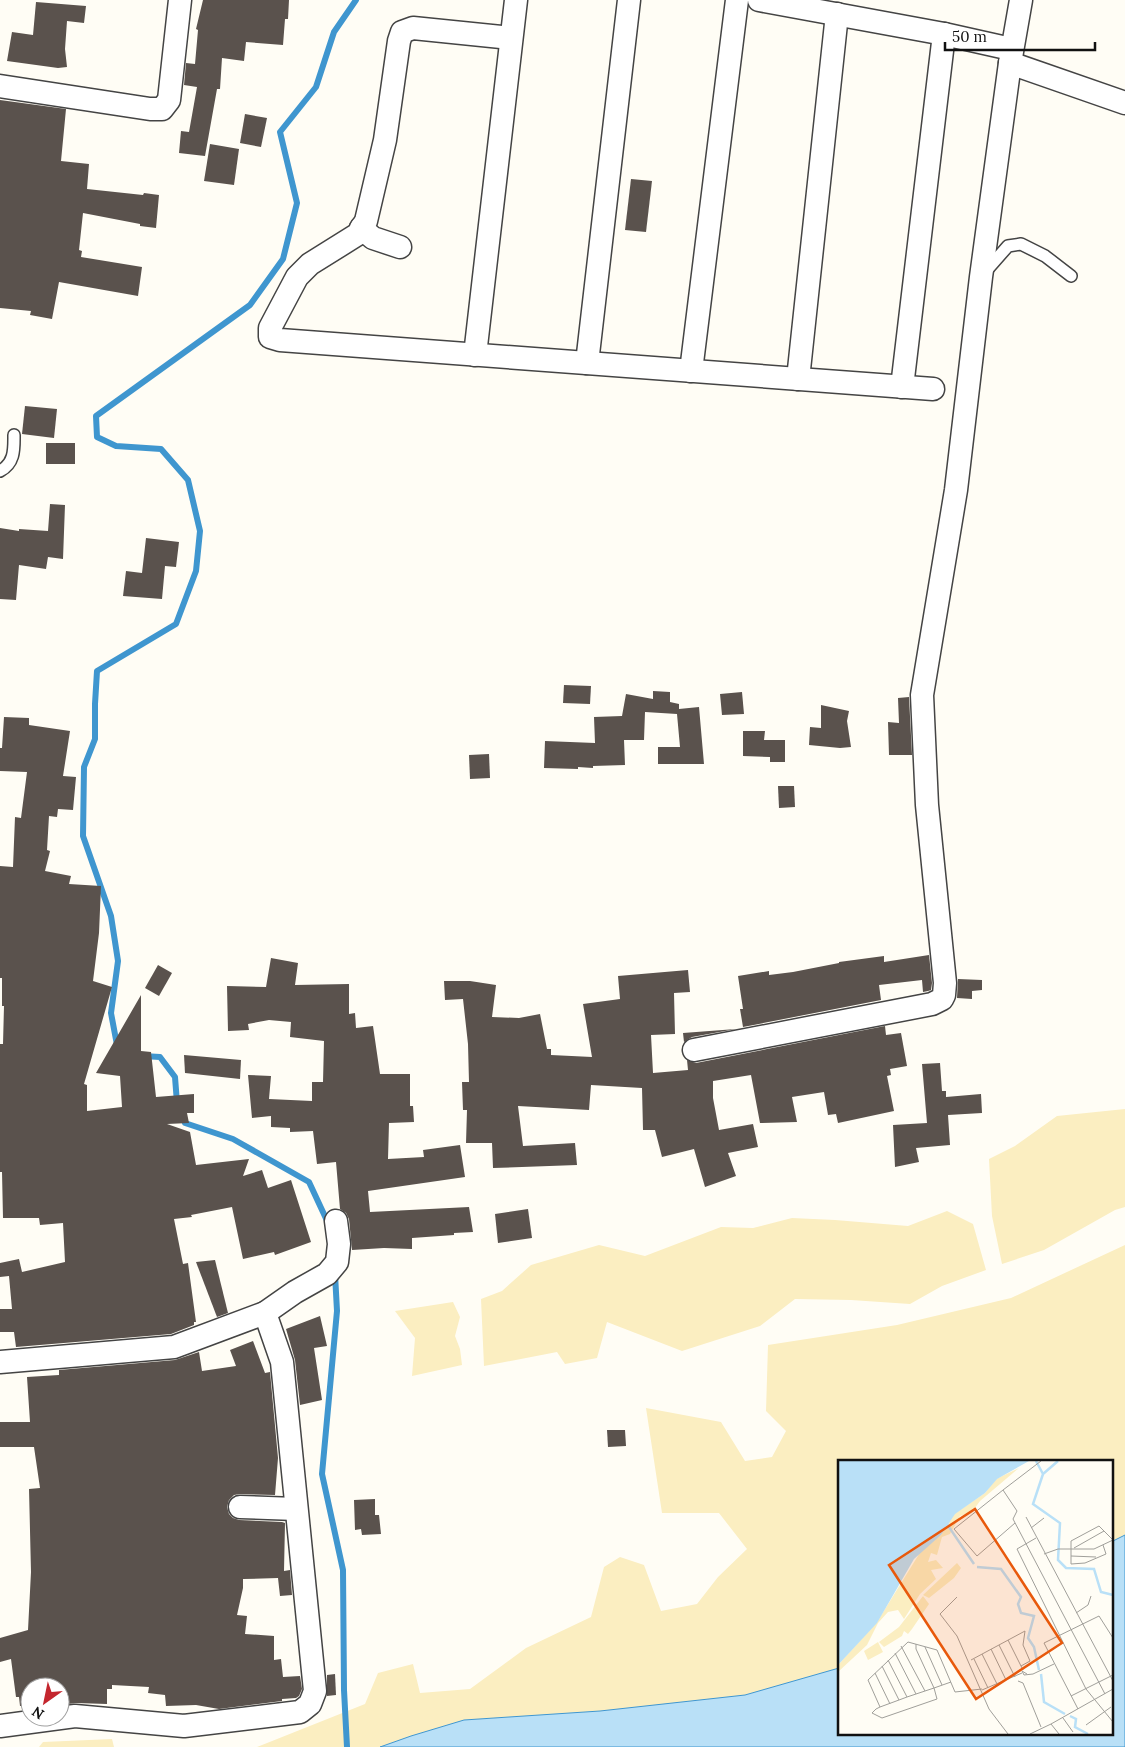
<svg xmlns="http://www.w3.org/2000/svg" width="1125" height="1747" viewBox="0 0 1125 1747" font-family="Lora,serif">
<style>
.sand{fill:#fbeec1}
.water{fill:#b9e0f7;stroke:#3f96cf}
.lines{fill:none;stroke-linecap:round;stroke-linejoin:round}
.stream{stroke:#3f96cf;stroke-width:6}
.building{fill:#5a524d}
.service-casing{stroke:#444;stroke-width:14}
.minor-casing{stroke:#444;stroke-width:25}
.service{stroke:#fff;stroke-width:11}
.minor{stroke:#fff;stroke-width:22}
.inset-river{fill:none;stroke:#b9e0f7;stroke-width:2.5}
.inset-road{fill:none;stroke:#a09f9a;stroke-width:1}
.view{fill:#e8590c;fill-opacity:0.15;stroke:#e8590c;stroke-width:2.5}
.inset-edge{fill:none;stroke:#111;stroke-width:2.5}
</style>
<rect width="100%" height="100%" fill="#fffdf5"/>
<!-- sand -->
<g class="sand">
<path d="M1125,1109v98l-10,3 -71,40 -42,14 -10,-48 -3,-57 26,-13 42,-30z"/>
<path d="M947,1211l26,13 13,46 -44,16 -32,18 -59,-4 -56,-1 -35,27 -78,25 -75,-29 -10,36 -32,6 -8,-12 -73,14 -3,-67 21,-8 29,-26 68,-20 46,11 76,-29 32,1 39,-10 43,2 73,6z"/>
<path d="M1125,1245v290l-14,7v-81h-272v207l-94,27 -145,16 -136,9 -53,16 -31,11h-123l108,-43 13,-31 35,-9 7,29 50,-4 56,-41 65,-31 13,-50 16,-10 24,8 17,46 36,-7 21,-27 29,-28 -28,-36h-57l-16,-105 75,14 24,39 27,-4 14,-26 -20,-20 2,-66 129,-20 114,-27z"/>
<path d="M453,1302l7,15 -5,19 5,13 2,16 -50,11 3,-38 -20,-27z"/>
<path d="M112,1739l2,8h-75l4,-5z"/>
</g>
<!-- water -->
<path class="water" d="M1125,1535v212h-745l31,-11 53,-16 136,-9 145,-16 94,-27v65h272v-191z"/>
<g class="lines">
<!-- stream -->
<g class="stream">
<path d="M117,1045l-6,-32 7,-52 -7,-45 -28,-80 1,-69 11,-28v-35l2,-33 79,-47 20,-53 4,-40 -12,-51 -27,-31 -45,-3 -19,-9 -1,-21 154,-111 33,-46 14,-56 -17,-71 36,-45 18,-55 22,-32"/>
<path d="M143,1056l17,1 15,20 2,26"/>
<path d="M182,1116l3,7 48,16 76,43 20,43"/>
<path d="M335,1274l2,37 -15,163 21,96 1,120 3,57"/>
</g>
</g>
<!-- building -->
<g class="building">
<path d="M203,0h86l-1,19h-3l-2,26 -37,-3 -2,19 -22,-3 -2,31h-3l-12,67 -26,-3 2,-22 8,1 8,-45 -13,-2 2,-22 9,1 3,-34 -2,-1z"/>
<path d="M36,2l50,4 -2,17 -17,-2 -2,28 2,18 -9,1 -51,-7 5,-29 21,3z"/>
<path d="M0,100l66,9 -5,52 28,3 -2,25 56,6 1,-2 15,2 -3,33 -16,-2v-2l-57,-11 -4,37 3,1 -1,6 61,10 -4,29 -79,-14 -7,37 -22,-4 1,-4 -31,-3z"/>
<path d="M245,114l22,4 -6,29 -21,-4z"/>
<path d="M210,144l29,5 -5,36 -30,-4z"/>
<path d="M631,179l21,2 -6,51 -21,-2z"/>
<path d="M25,406l32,3 -3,29 -32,-4z"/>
<rect x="46" y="443" width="29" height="21"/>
<path d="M50,504l15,1 -2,54 -15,-2 -2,12 -27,-4 -3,35 -16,-1v-71l19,3v-2l29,2z"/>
<path d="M146,538l33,4 -3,25 -11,-1 -3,33 -39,-3 3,-25 16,2z"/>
<path d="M564,685l27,1 -1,18 -27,-1z"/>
<path d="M653,691l17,1v10l9,2v5l20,-2 5,57h-46v-17h22l-3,-33 -32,-2 -1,28h-20l1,25 -32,1v2l-15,-1v2l-34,-1 1,-27 50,2 -1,-26 28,-1 4,-22 27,5z"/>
<path d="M742,692l2,22 -22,1 -2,-21z"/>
<path d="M909,697l3,58h-23l-1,-33 11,1 -1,-25z"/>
<path d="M821,705l28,6 -2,10 4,26 -11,1 -31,-3 1,-18 11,1z"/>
<path d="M4,717l25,1v7l41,6 -7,45 13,1 -3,33 -15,-1 -1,8 -8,-1 -2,34 3,1 -5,20 26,5 -2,8 32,2 -2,47 -6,48 19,6 -28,97 3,1v26l35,-4 -2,-31 -24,-3 45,-78v56l10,1 5,45 38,-3v19h-7l2,10 -22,1 23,8 6,33 53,-6 -6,17 19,-6 6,18 23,-8 20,62 -36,13 -1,-3 -31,7 -11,-52 -41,8 1,2 -18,2 9,45 5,-1 8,59h-2v3l-23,9 -155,13 -2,-15h-14v-23h12l-3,-33 -9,1v-14l19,-4 3,13 43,-10 -2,-39 -23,2 -1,-7h-36l-1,-46h-2v-128h3l1,-38h-2v-28h-2v-112l13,1 2,-50 6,1 6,-46 -27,-1v-23h2z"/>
<path d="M743,731h22l-1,9h21v22h-15v-5l-27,-1z"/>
<path d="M489,754l1,24 -20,1 -1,-24z"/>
<path d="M778,786h16l1,21 -16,1z"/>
<path d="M929,955l3,28 -1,7 -3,1 -5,1 -1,-12 -43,5 2,15 -138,27 -3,-18h3l-5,-33 31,-5v4l24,-3 46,-9v-1l45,-6v6z"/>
<path d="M271,958l27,5 -3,22 54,-1v30l6,-1 1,15 17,-2 7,48h30v32h3l1,16 -25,1 -1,36 36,-2 -1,-7 37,-5 5,32 -97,14 2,21 99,-5 4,25 -19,1v2l-42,3v11l-28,-1 -32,2 -3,-31 -3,-6 -6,-4 -4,-47 -19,2 -4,-33 -23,1v-4l-19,-1v-11l-19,2 -4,-43 23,1 -2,23 43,2v-19h11l1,-41 -34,-4 1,-15 -22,-2 -21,4 1,6 -21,1 -1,-45 39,1z"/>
<path d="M158,965l14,8 -13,23 -14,-8z"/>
<path d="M688,970l2,22 -16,1 1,41 -24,1 2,38 35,-3 -1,-10 9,3 189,-37 1,9 15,-2 6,33 -17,3 1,6 -4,1 7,35 -56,12 -2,-9 -8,1 -4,-23 -32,5 5,25 -37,1 -9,-48 -38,6v17l6,32 34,-6 5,23 -30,6 8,23 -31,11 -11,-38 -32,8 -7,-27h-12l-1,-42 -51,-3 -2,25 -71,-4 5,40 52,-3 2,22 -84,3 -1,-25h-26l1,-33h-4l-1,-28h7l-1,-38 -5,-45 -18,1 -1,-19h26l26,4 -4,32 27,1 21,-4 7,35h4v6l41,2 -9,-53 37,-5 -2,-23z"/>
<path d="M958,979l24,1v10l-10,1v8l-15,-1z"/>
<path d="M736,1029l-44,8 -8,5 -1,-9z"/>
<path d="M184,1055l57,5 -1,19 -55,-6z"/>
<path d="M940,1063l2,28h4v6l35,-3 1,19 -34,2 2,30 -34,3 3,14 -24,5 -2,-42 34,-2 -5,-59z"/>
<path d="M528,1209l4,29 -34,5 -3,-29z"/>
<path d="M215,1260l13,53 -11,4 -21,-55z"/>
<path d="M320,1316l7,30 -13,2 8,52 -22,5 -5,-45 -9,-31z"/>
<path d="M253,1341l12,32 5,-1 8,86 -3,37 -35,-1 -6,1 -5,5 -2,7 2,7 4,4 6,2 43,2 3,1 -1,48 6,-1 2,25 -12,1 -2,-18 -35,1v9l-6,27 10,1 -2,18 29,2v24l7,-1 2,18 17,-1 2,13 -3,7 -3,2 -14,1v2l-63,8 -23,-4 -30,1 -1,-11 -17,-2 1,-6 -37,-2v4h-5v15l-31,-1 -16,2v-18h-30v19h-10l-1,-9h-3l-5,-38 -11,3v-24l28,-8 3,-58 -2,-83 11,-1 -6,-41h-34v-25h30l-3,-45 32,-2v-5l116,-10 24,-8 3,19 34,-5 -6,-16z"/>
<path d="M607,1430h18l1,16 -18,1z"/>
<path d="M375,1499v16h4l2,19 -19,1 -1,-6 -6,1 -1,-30z"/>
<path d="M335,1674l1,21 -9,1v-21z"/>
</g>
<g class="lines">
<!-- service casing -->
<g class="service-casing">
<g id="service">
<path d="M985,272l23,-26 13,-2 24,12 26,20"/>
<path d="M0,471c15,-8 14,-22 14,-36"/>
</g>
</g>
<!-- minor casing -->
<g class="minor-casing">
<g id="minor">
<path d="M759,0l185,34 67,15"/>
<path d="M511,38l-98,-10 -11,4 -3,9 -14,99 -19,81 -8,13 -48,30 -13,13 -27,51v9l10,3 653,49"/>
<path d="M1010,63l115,40"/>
<path d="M0,86l150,23h12l7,-9 11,-100"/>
<path d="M361,228l12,10 27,9"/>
<path d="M475,355l41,-355"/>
<path d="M587,363l42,-363"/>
<path d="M691,371l46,-371"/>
<path d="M798,379l39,-365"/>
<path d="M902,387l42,-353"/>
<path d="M694,1050l238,-46 10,-5 2,-4 1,-12 -18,-178 -5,-110 34,-205 25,-213 29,-214 11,-63"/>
<path d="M265,1313l30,-21 32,-18 10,-12 2,-18 -3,-23"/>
<path d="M0,1362l174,-15 91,-34 17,49 33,329 -5,13 -10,8 -116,14 -109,-10 -75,10"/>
<path d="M240,1507l56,2"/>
</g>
</g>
<!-- service -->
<use href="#service" class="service"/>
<!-- minor -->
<use href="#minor" class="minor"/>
</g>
<!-- overview -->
<g transform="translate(838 1460)">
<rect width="275" height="275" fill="#fffdf5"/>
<path d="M181,8l-39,33 -8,11 -12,4 -10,18 -8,3 -5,18 -6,-2 -3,9 8,-2 7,8 -12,2 5,9 -16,15 -16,25 -6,-9 -10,2 -10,11 -11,22 -29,27v-7l39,-43 44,-71 20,-16 13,-21 31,-21 11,-14zM119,103l4,5 -7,10 -25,20 -6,-3zM85,136l6,8 -17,25 -4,5 -4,-3 -2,5 -18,11 -5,-5 20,-15zM40,182l5,10 -15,8 -4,-9z" fill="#fbeec1"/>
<path d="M0,1h191l-32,18 -12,14 -30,21 -14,21 -27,24 -37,64 -39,42z" fill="#b9e0f7"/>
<path class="inset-river" d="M198,1l7,13 -10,30 27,19 -2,37 8,8 28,1 7,23 12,3M205,14l15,-13M109,64l27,40M139,107l24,2 20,28 -3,7 3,9 13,3 -6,22 6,9 5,23M203,214l3,28 21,12M232,256l6,3 -1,8 13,7"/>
<path class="inset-road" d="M203,1l-38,29 14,21 -4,8 92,175M165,30l-49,39 23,27 38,-33M188,57l87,164M193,68l13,-10M198,78l-19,11 69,140 27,33M265,85l3,9 -21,9 -14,1v-23l28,-15 14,14M236,88l30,-17M206,94l14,-5h36l19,-9M233,96l25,1M119,137l-17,17 17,22 32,73 19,25M238,153l12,-8 3,-9M170,180l15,30M78,184v5l18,39 3,11 -55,19 -10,-5 4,-4 4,-2 19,-7 8,-3 27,-9 17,-6M161,185l16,32M63,186l24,45M87,187l17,38M153,189l15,31M57,193l21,41M144,194l15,30M136,199l14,29M50,200l19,37M133,200l54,-29 -2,14 7,16 -9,5M44,206l17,34M37,213l15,31M189,214l-5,-3 2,4 9,-1 21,-10M180,221l5,2 18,44M144,230l40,-17M233,236l42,-21M42,247l-12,-27 40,-38 29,8 18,42 27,-3M240,249l-34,-66 55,-27 14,22M225,258l10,14M248,265l25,-18M192,274l21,-10M221,274l-8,-10 62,-35"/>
<path class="view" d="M137,49l87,134 -86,56 -87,-134z"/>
<rect width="275" height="275" class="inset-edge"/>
</g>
<!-- north arrow -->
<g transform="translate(45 1702) rotate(213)"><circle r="24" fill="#ffffff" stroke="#a0a0a0"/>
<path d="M0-4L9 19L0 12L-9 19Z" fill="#c4262e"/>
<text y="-8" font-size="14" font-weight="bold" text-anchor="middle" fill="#111111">N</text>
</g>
<!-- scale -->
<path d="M945 42v8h150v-8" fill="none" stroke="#111111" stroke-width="2.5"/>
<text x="952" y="42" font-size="15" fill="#111111" stroke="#ffffff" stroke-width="4" paint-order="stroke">50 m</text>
</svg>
